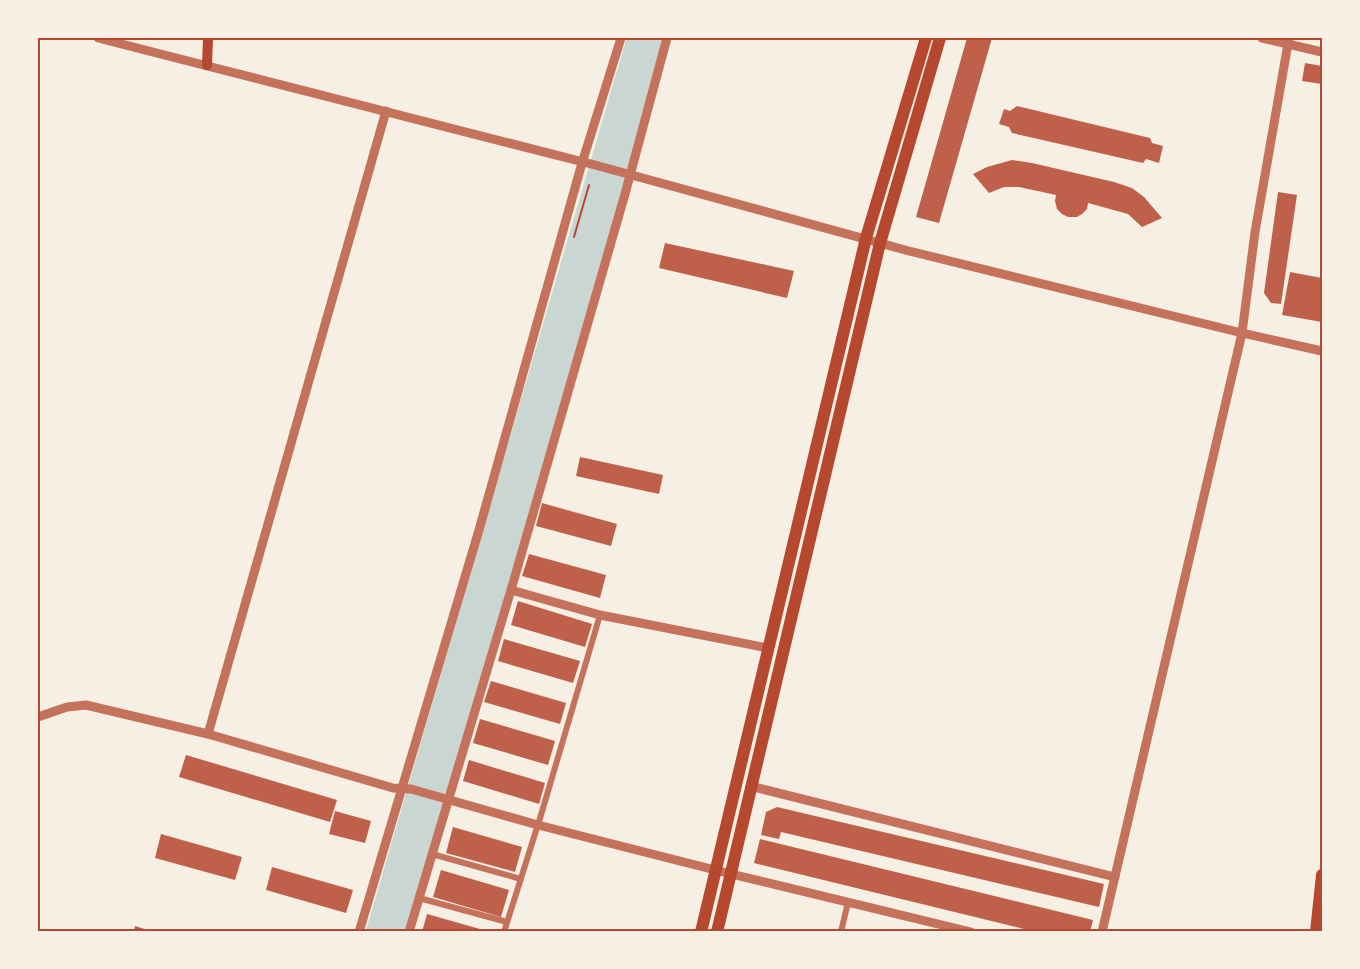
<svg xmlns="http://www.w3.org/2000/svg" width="1360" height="969" viewBox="0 0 1360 969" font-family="Commissioner,sans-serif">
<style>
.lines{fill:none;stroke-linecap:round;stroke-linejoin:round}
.river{stroke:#c9d6d2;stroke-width:22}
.building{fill:#bf614a}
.path{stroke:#b5482f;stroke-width:2}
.minor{stroke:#c5725c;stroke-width:6}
.tertiary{stroke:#c5725c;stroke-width:9}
.secondary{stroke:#b5482f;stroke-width:10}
.primary{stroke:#b5482f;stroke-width:12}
.neatline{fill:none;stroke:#b5482f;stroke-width:2}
</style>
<rect width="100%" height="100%" fill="#f6efe4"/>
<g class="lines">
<!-- river -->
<g class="river">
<path d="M377,932l261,-894"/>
<path d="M396,932l261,-894"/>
</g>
</g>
<!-- building -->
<g class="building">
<path d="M967,38h25l-53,185 -23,-6z"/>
<path d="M1305,63l17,3v18l-20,-3z"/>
<path d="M1017,106l133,32 2,5 11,3 -4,17 -13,-4 -3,4 -131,-30 -3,-6 -10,-3 5,-15 6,2z"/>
<path d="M1012,160l20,3 82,19 18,6 12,9 18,21 -20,9 -14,-13 -40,-11 -1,6 -5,5 -5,3h-9l-6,-3 -5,-5 -2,-8 1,-6 -37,-8h-15l-15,6 -16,-19 14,-7z"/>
<path d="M1278,192l19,3 -16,109 -10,-1 -7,-10z"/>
<path d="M665,243l129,28 -7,27 -128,-30z"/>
<path d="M1290,272l32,6v44l-40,-7z"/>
<path d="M580,457l83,18 -4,19 -83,-18z"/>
<path d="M542,503l75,21 -6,22 -75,-20z"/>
<path d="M529,554l77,21 -6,23 -78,-22z"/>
<path d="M518,601l74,23 -7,23 -74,-22z"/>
<path d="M504,639l76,22 -7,22 -75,-22z"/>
<path d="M491,681l75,22 -6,21 -76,-22z"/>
<path d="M480,719l75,22 -7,24 -75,-22z"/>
<path d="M186,755l151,45 -7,22 -151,-45z"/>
<path d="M469,760l76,23 -6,21 -76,-23z"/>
<path d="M777,807l327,77 -5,23 -318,-75 -2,7 -18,-4 5,-23z"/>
<path d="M335,811l36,10 -6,22 -36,-9z"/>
<path d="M453,827l69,20 -7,25 -69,-19z"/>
<path d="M161,834l81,23 -7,23 -80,-22z"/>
<path d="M760,839l333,81 -3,12h-54l-282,-69z"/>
<path d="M272,867l81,23 -7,23 -80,-23z"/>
<path d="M441,870l68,20 -8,27 -68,-20z"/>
<path d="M427,914l60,17v1h-65z"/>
<path d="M135,926l16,5v1h-17z"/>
</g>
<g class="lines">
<!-- path -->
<path class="path" d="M574,237l15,-52"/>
<!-- minor -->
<g class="minor">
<path d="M432,854l89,25"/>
<path d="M419,898l88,24"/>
<path d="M504,932l37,-117 59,-200"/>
<path d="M841,932l7,-30"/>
</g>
<!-- tertiary -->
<g class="tertiary">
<path d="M98,38l497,127 314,86 333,82 80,18"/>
<path d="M1262,38l60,14"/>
<path d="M511,590l89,25 168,33"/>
<path d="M38,717l29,-10 19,-2 122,29 185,54 18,1 127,36 193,49 240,58"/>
<path d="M208,734l178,-623"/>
<path d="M750,786l365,91"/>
<path d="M359,932l120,-402 103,-367 39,-125"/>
<path d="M409,932l102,-342 114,-396 42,-156"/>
<path d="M1102,932l140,-599 13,-101 34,-194"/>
</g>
<!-- secondary -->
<path class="secondary" d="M207,65l1,-27"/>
<!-- primary -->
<g class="primary">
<path d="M701,932l165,-694 60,-200"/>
<path d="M717,932l163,-689 60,-205"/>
<path d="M1316,932l6,-57"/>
</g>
</g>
<!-- border -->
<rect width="1360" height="969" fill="none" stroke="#f6efe4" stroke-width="78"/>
<rect x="39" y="39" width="1282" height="891" class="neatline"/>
</svg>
